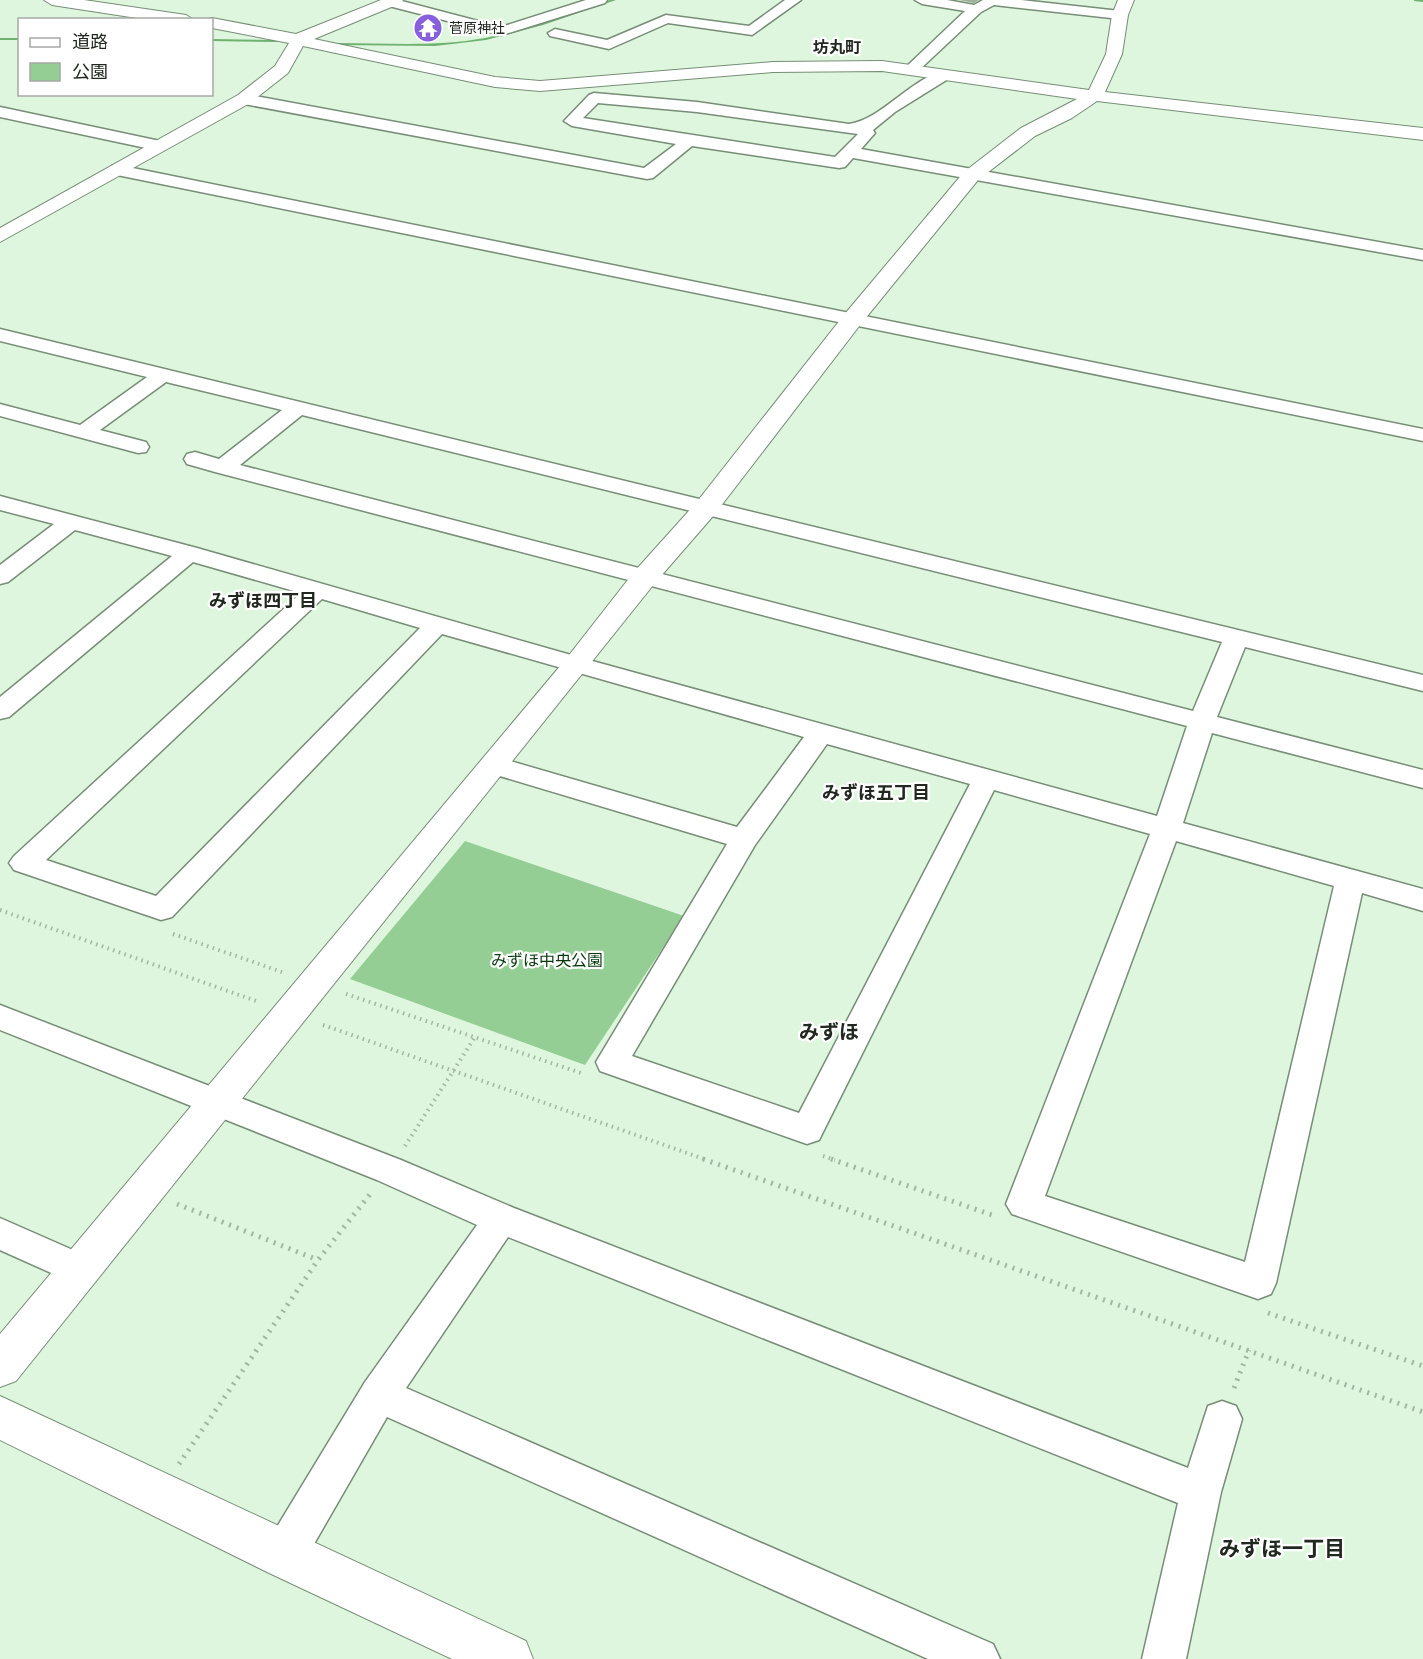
<svg xmlns="http://www.w3.org/2000/svg" width="1423" height="1659" viewBox="0 0 1423 1659" font-family="Helvetica,'Noto Sans JP',sans-serif">
<style>
.green{fill:#95ce94}
.lines{fill:none;stroke-linecap:round;stroke-linejoin:round}
.stream{fill:#6fb270;fill-rule:evenodd}
.street-casing{stroke:#778d77;stroke-width:3}
.secondary-casing{stroke:#778d77;stroke-width:2}
.path-far1{stroke:#a3b6a2;stroke-width:4;stroke-dasharray:1.5 4.5;stroke-linecap:butt}
.path{stroke:#a3b6a2;stroke-width:5;stroke-dasharray:2 6;stroke-linecap:butt}
.street{fill:#fff;fill-rule:evenodd}
.secondary{fill:#fff;fill-rule:evenodd}
.wall{fill:#9db09c}
.labels{text-anchor:middle;dominant-baseline:central;stroke-width:4.5;stroke-linejoin:round;paint-order:stroke}
.far-poi-label{font-size:14px;fill:#20281f;stroke:#fff;text-anchor:start}
.far-quarter-label{font-size:16px;font-weight:bold;fill:#20281f;stroke:#fff}
.park-label{font-size:16px;fill:#06370b;stroke:#fff}
.neighbourhood-label{font-size:18px;font-weight:bold;fill:#20281f;stroke:#fff}
.quarter-label{font-size:20px;font-weight:bold;fill:#20281f;stroke:#fff}
.near-neighbourhood-label{font-size:21px;font-weight:bold;fill:#20281f;stroke:#fff}
</style>
<rect width="100%" height="100%" fill="#def6dd"/>
<!-- green -->
<path class="green" d="M465,841l219,75 -99,149 -235,-86z"/>
<g class="lines">
<!-- stream -->
<g class="stream">
<path d="M610,0h6l-73,25 -57,15 -51,6 -98,-1 -2,-1 2,-1c50,0 99,4 148,-5 43,-8 84,-25 125,-38z"/>
<path d="M1414,0h9v2l-9,-1z"/>
<rect x="0" y="38" width="20" height="2"/>
<path d="M212,39l65,1 2,1 -2,1 -65,-1z"/>
</g>
<!-- street casing -->
<g class="street-casing">
<g id="street">
<path d="M385,0h13l103,27 85,-27h21l-2,3 -103,32 -117,-30z"/>
<path d="M785,0h16l-49,35 -84,-12 -59,26 -59,-13 -2,-3 7,-4 52,11 59,-25 83,11z"/>
<path d="M915,0h32l27,5 9,-5h38l99,11 7,4 -7,4 -126,-14 -13,7 -64,60 -5,1 -7,-4 2,-3 58,-55 -43,-7z"/>
<path d="M943,71l5,2 3,3 -3,3 -53,33 -22,18 2,3 -14,16 562,101v10l-570,-102 -8,9 -6,1 -147,-22 -39,32 -6,1 -403,-75 -8,-5 8,-5 400,74 32,-24 -104,-18 -8,-5 25,-26 5,-2 103,9 152,22c33,-5 60,-44 94,-53zM598,103l99,9 161,22 -23,23 -252,-39z"/>
<path d="M0,107l160,34 8,5 -8,5 -160,-34z"/>
<path d="M118,165l1305,264v12l-1311,-267 -2,-4 2,-4z"/>
<path d="M0,329l1423,346v16l-178,-44 -28,70 206,53v18l-211,-55 -29,90 240,66v22l-61,-18 -86,390 -5,11 -13,5 -246,-85 -6,-10 144,-370 -156,-44 -175,350 -12,4 -207,-73 -4,-9 131,-218 -244,-73 -4,-6 4,-6 10,-3 244,71 67,-90 -362,-103 -270,283 -11,3 -147,-50 -5,-7 5,-7 287,-263 -108,-31 -184,155 -9,2v-22l172,-141 -97,-26 -67,52 -8,2v-19l54,-41 -54,-14v-14l197,52 388,111 572,157 30,-90 -972,-254 -28,-8 -3,-5 3,-5 8,-2 24,7 63,-49 -116,-28 -66,48 46,12 3,5 -3,5 -8,1 -138,-37v-12l80,21 67,-48 -147,-36zM302,415l920,227 -29,69 -953,-246zM322,599l98,29 -264,268 -110,-36zM827,744l143,40 -171,329 -167,-57 123,-211zM1176,841l158,45 -89,376 -200,-66z"/>
<path d="M0,1005l401,155 113,48 674,260 20,-62 14,-5 14,5 6,13 -21,73 -35,167h-44l36,-156 -670,-266 -102,151 587,256 7,15h-72l-541,-242 -88,153 -15,6 -15,-6 -6,-15 6,-15 96,-158 112,-157 -100,-45 -377,-150z"/>
<path d="M0,1218l91,40 5,11 -5,11 -13,5 -78,-35z"/>
</g>
</g>
<!-- secondary casing -->
<g class="secondary-casing">
<g id="secondary">
<path d="M44,0h40l102,15 8,5h-44l-98,-15z"/>
<path d="M381,0h22l-2,3 -87,36 181,38 45,4 233,-19 109,-1 207,29 17,-36 6,-39 6,-15h16l-6,15 -6,39 -17,38 318,36v12l-326,-39 -25,17 -37,18 -57,44 -118,145 -146,190 -60,69 -638,797 -16,6v-53l566,-675 68,-87 62,-69 148,-188 120,-143 57,-44 56,-29 -195,-28 -109,1 -233,19 -45,-4 -192,-41 -15,27 -38,30 -250,139v-14l238,-133 37,-29 14,-23 -77,-15v-8h-6l6,-2 84,16z"/>
<path d="M0,1396l526,245 7,18h-81l-185,-87 -267,-132z"/>
</g>
</g>
<!-- path-far1 -->
<g class="path-far1">
<path d="M0,910l259,92"/>
<path d="M173,934l109,38"/>
<path d="M346,994l238,80"/>
<path d="M323,1025l384,135"/>
<path d="M405,1146l70,-109"/>
<path d="M823,1156l12,4"/>
</g>
<!-- path -->
<g class="path">
<path d="M703,1159l720,253"/>
<path d="M831,1159l161,56"/>
<path d="M177,1204l141,56"/>
<path d="M1268,1313l155,53"/>
<path d="M1234,1388l15,-38"/>
<path d="M179,1464l139,-204 53,-67"/>
</g>
<!-- street -->
<use href="#street" class="street"/>
<!-- secondary -->
<use href="#secondary" class="secondary"/>
</g>
<!-- wall -->
<path class="wall" d="M959,0h20l-5,3z"/>
<!-- icons -->
<defs>
<g id="temple-disc" transform="scale(1.5)"><circle r="9.5" fill="#8761dc" stroke="#fff"/><path d="M0-6L5-2H3V0L6.5 2.5H4V6H1.5V3h-3V6H-4V2.5H-6.5L-3 0V-2H-5Z" fill="#fff"/></g>
</defs>
<g fill-rule="evenodd">
<use href="#temple-disc" x="428" y="28"/>
</g>
<g class="labels">
<!-- far-poi labels -->
<g class="far-poi-label">
<text x="449" y="28">菅原神社</text>
</g>
<!-- far-quarter labels -->
<g class="far-quarter-label">
<text x="837" y="47">坊丸町</text>
</g>
<!-- park labels -->
<g class="park-label">
<text x="547" y="960">みずほ中央公園</text>
</g>
<!-- neighbourhood labels -->
<g class="neighbourhood-label">
<text x="263" y="601">みずほ四丁目</text>
<text x="876" y="793">みずほ五丁目</text>
</g>
<!-- quarter labels -->
<g class="quarter-label">
<text x="829" y="1032">みずほ</text>
</g>
<!-- near-neighbourhood labels -->
<g class="near-neighbourhood-label">
<text x="1282" y="1548">みずほ一丁目</text>
</g>
</g>
<!-- legend -->
<rect x="18" y="18" width="195" height="78" fill="#ffffff" stroke="#a6a9a5" stroke-width="1.5"/>
<rect x="30" y="38" width="30" height="9" fill="#ffffff" stroke="#a6a9a5" stroke-width="1.5"/>
<text x="72" y="48" font-size="18" fill="#20281f">道路</text>
<rect x="30" y="63" width="30" height="18" fill="#95ce94" stroke="#a6a9a5" stroke-width="1.5"/>
<text x="72" y="78" font-size="18" fill="#20281f">公園</text>
</svg>
